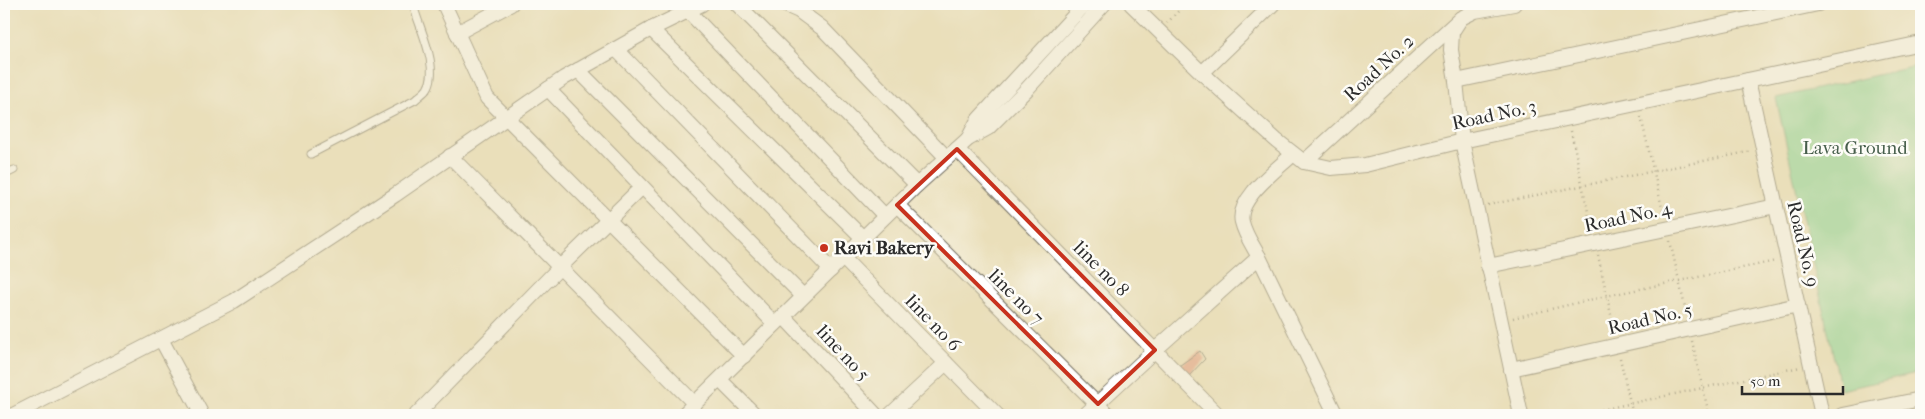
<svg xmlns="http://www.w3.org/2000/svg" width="1925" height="419" viewBox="0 0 1925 419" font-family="'IM FELL French Canon',serif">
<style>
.green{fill:#84d697;stroke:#588061}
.building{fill:#e3967a}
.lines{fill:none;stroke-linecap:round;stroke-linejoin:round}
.lane-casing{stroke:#6e6a5d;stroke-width:9}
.street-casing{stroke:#6e6a5d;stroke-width:16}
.path{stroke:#6e6a5d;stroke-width:2.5;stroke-dasharray:1 4;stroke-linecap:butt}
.lane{stroke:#fff;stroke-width:7}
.street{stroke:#fff;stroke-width:14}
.marked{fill:none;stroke:#c8321e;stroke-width:4;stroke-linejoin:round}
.poi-dot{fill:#c8321e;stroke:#fdfcf7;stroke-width:2}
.labels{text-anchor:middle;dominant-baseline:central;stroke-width:5;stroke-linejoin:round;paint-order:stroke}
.street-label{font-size:19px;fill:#2b2b2b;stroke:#fdfcf7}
.park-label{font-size:19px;fill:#465e4b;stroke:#fdfcf7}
.poi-label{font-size:19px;font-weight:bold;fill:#2b2b2b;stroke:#fdfcf7;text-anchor:start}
</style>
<rect width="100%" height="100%" fill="#fdfcf7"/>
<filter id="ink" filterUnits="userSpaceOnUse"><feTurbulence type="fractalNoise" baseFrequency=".02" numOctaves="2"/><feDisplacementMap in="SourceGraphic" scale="10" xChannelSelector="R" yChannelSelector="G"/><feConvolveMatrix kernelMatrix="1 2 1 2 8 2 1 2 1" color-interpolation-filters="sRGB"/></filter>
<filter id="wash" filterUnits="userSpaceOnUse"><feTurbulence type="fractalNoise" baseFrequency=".0096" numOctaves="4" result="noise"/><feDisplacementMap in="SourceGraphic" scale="20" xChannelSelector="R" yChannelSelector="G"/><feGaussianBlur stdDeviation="1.12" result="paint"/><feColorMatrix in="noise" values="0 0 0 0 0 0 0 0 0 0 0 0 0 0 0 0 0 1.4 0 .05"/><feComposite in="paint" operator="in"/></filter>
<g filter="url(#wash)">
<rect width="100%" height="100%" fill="#eadfba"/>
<!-- green -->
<path class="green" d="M1921,65v307l-80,18 -65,-292z"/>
<g id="blocks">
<!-- building -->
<path class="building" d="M1200,351l5,8 -18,19 -11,-10z"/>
</g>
</g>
<g filter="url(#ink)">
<use href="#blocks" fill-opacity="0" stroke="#6e6a5d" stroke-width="1"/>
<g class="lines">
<!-- lane casing -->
<g class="lane-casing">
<g id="lane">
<path d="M311,154l104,-54c4,-4 9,-7 12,-11 13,-19 -6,-58 -12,-78v-7"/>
<path d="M4,175l10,-5"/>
</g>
</g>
<!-- street casing -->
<g class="street-casing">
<g id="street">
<path d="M444,4l43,94 257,258"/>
<path d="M737,4l180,181"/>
<path d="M783,4l16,7 23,17 125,130"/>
<path d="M1131,4l71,69 74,67 28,22 27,6 34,-3 97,-24 459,-98"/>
<path d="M688,11l197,205"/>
<path d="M1461,18l-9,14 -1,18 5,31 6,60 59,274"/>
<path d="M651,29l211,208"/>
<path d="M457,33l54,-29"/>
<path d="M616,49l215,221"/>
<path d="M578,70l225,226"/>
<path d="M1202,73l71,-69"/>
<path d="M1748,80l74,335"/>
<path d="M1456,81l362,-77"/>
<path d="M548,89l227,235"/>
<path d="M968,139l10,-19 107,-116"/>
<path d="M957,149l261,266"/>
<path d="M450,156l244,247"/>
<path d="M1304,162l157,-144 14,-7 39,-7"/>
<path d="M897,205l211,210"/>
<path d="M842,257l155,158"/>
<path d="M1259,257c-6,-11 -14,-22 -17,-35 -6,-23 36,-53 51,-68"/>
<path d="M1488,266l288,-60"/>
<path d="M783,316l93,99"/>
<path d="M161,339l41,76"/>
<path d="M1511,369l287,-64"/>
<path d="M720,380l35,35"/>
<path d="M13,415l221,-114 161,-106 169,-117 87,-49 51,-25"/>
<path d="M416,415l144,-148 82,-80"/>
<path d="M683,415l234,-230 51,-46 20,-11 39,-39 77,-85"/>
<path d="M890,415l56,-52"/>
<path d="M1085,415l70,-65 104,-93 77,158"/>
<path d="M1843,415l78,-16"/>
</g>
</g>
<!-- path -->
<g class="path">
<path d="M1167,23l18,-19"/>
<path d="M1641,117l23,99"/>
<path d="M1571,131l21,100"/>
<path d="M1488,205l264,-54"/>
<path d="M1670,241l17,75"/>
<path d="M1598,255l17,78"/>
<path d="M1513,318l93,-22 170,-35"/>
<path d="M1692,341l17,74"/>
<path d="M1620,358l13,57"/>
<path d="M1577,415l223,-48"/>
</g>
<!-- lane -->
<use href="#lane" class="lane"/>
<!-- street -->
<use href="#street" class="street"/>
</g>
</g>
<!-- marked area -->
<path d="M0 0H1925V419H0ZM957,149l198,201 -57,54 -201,-199z" fill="#eadfba" fill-opacity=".55" fill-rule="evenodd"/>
<path class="marked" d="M957,149l198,201 -57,54 -201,-199z"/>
<!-- markers -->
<circle class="poi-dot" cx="824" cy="248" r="5"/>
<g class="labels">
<!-- street labels -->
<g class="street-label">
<text transform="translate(1379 68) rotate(-43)">Road No. 2</text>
<text transform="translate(1494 115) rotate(-12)">Road No. 3</text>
<text transform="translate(1628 217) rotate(-12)">Road No. 4</text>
<text transform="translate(1803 244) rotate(77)">Road No. 9</text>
<text transform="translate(1101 269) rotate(45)">line no 8</text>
<text transform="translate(1016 297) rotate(45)">line no 7</text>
<text transform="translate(1650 319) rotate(-13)">Road No. 5</text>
<text transform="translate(933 323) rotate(46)">line no 6</text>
<text transform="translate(843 353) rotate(47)">line no 5</text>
</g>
<!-- park labels -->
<g class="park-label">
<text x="1855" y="148">Lava Ground</text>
</g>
<!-- poi labels -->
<g class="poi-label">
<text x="834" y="248">Ravi Bakery</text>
</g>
</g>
<!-- margin -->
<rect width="1925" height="419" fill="none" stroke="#fdfcf7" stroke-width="20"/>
<!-- scale -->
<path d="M1742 386v8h101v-8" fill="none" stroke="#2b2b2b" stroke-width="2.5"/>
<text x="1750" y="386" font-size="15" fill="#2b2b2b" stroke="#fdfcf7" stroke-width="4" paint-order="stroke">50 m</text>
</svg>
